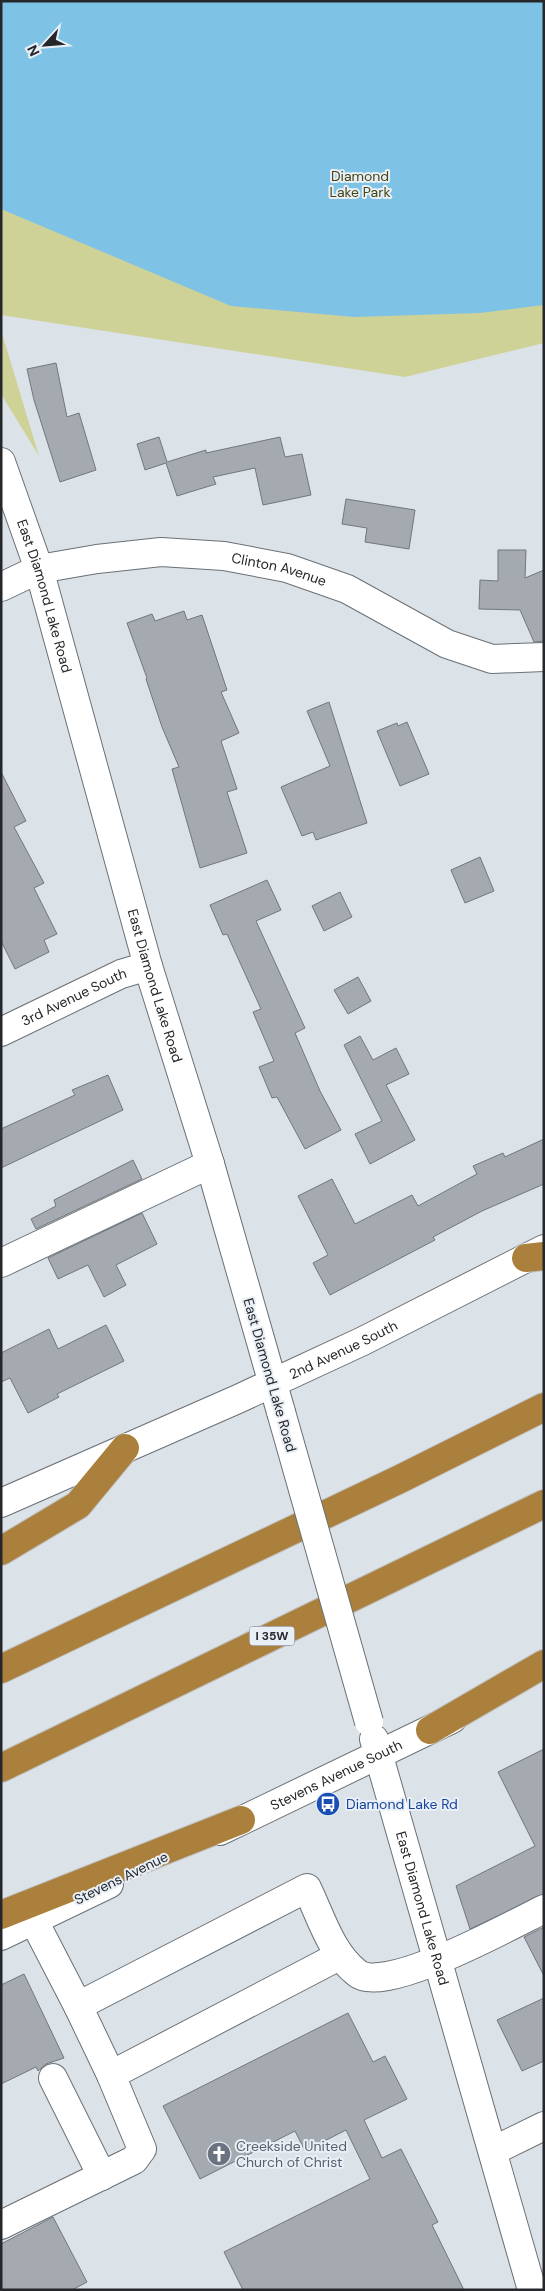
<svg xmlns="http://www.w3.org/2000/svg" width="545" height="2291" viewBox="0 0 545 2291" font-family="'DM Sans',sans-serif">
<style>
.green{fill:#cfd297}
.water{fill:#7ec3e5}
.building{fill:#a4aab0;stroke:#72777d}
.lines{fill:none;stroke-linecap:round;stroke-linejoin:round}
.minor-casing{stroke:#6a7076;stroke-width:30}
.highway-casing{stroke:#bebebf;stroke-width:30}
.minor{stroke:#fff;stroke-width:28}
.highway{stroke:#aa803c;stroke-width:28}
.minor-bridge-casing{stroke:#6a7076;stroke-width:30;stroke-linecap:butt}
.minor-bridge{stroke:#fff;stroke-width:28}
.labels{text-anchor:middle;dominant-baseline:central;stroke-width:4;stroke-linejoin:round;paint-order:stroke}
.shield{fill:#e9eff6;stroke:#606367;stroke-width:1}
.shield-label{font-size:12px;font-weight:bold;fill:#25272a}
.park-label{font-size:14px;fill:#434514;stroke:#e9eff6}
.street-label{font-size:14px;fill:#25272a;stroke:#e9eff6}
.transit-label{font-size:14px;fill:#164399;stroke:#e9eff6;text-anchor:start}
.worship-label{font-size:14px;fill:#5b616d;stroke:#e9eff6;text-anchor:start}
</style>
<rect width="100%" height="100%" fill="#dbe2e8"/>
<!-- green -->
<g class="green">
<path d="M1,1h543v342l-139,34 -404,-62z"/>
<path d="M1,330l38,126 -38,-62z"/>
</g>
<!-- water -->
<path class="water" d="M1,1h543v304l-64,8 -126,4 -123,-11 -230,-97z"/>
<!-- building -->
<g class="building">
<path d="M56,363l11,54 12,-4 17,57 -36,12 -26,-82 -7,-31z"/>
<path d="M159,437l8,25 39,-12v3l74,-16 5,20 17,-3 9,41 -48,10 -8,-37 -42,9 3,7 -39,12 -11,-33 -21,7 -8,-26z"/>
<path d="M346,499l69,11 -6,39 -44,-7 2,-14 -25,-4z"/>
<path d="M498,550h28l-1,28 19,-8v71l-10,1 -14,-32 -41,-1 1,-29 18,1z"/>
<path d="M184,611l3,9 15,-5 25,75 -6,2 18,41 -18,8 16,48 -10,3 20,61 -47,15 -28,-99 7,-2 -17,-40 -16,-48 1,-1 -20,-55 25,-9 3,7z"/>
<path d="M329,702l38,121 -51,17 -3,-8 -11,4 -21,-49 49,-21 -23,-55z"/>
<path d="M407,722l22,52 -29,12 -23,-55 20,-8 1,3z"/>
<path d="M1,772l25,49 -12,6 30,56 -10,5 23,46 -13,6 5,12 -34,17 -14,-28z"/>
<path d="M480,857l14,34 -29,12 -14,-33z"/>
<path d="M267,880l14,30 -25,11 49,107 -10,5 25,58 21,39 -36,19 -28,-52 -5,1 -13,-31 15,-6 -21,-49 8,-3 -34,-75 -4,1 -13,-30z"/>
<path d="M340,892l12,25 -28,14 -12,-25z"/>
<path d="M358,977l13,24 -23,13 -14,-24z"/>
<path d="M360,1036l13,24 23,-12 13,26 -23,11 29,55 -45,24 -15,-30 27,-13 -38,-76z"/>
<path d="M108,1075l15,35 -122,58v-39l74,-34 -3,-5z"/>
<path d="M544,1139v45l-62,27 -49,26 2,3 -105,55 -17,-32 15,-8 -30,-59 34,-17 23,45 57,-29 6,11 59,-32 -4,-8 30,-13 2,4z"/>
<path d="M133,1160l9,19 -106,50 -5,-10 25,-13 -2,-6z"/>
<path d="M142,1213l15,31 -41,21 10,20 -22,12 -16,-32 -30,14 -10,-21z"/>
<path d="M106,1325l18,36 -67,33 2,3 -31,16 -18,-35 -9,4v-29l48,-24 9,20z"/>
<path d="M544,1749v145l-74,35 -14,-43 79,-40 -37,-74z"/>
<path d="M544,1927v49l-20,-39z"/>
<path d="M24,1974l40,84 -18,6 -8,7 -2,-4 -35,17v-99z"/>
<path d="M544,1998v63l-22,10 -25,-51z"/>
<path d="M348,2013l25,49 12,-6 22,43 -43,21 18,38 19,-9 37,73 -6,3 32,65h-221l-19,-38 146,-73 -24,-49 -41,21 -10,-20 -95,48 -37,-73z"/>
<path d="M53,2217l34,65 -15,8h-71v-46z"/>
</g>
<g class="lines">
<!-- minor casing -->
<g class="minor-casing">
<g id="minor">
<path id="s1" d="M1,462l38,107 109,397 62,198 71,248"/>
<path id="s2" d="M1,587l38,-18 58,-10 64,-7 63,4 63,12 60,21 100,55 45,15 52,-2"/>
<path id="s3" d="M1,1032l120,-58 27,-8"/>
<path d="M1,1263l209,-99"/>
<path id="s4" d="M1,1503l237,-104 125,-58 181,-92"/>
<path id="s5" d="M374,1739l158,551"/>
<path id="s6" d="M220,1831l232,-112"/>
<path d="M34,1921l44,85 229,-118c14,29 24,65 50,85 27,23 156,-49 187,-64"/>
<path d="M1,1936l108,-52"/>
<path d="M111,2075l228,-119"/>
<path d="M53,2078l49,98"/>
<path d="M493,2151l51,-25"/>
<path d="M1,2225l133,-65 8,-11 -31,-74 -33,-69"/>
</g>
</g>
<!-- highway casing -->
<g class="highway-casing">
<g id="highway">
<path d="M526,1258l18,-2"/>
<path d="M1,1551l77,-46 47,-57"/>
<path d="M1,1669l399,-190 144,-72"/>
<path d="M430,1730l114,-66"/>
<path d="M1,1768l543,-264"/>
<path d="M1,1915l240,-95"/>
</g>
</g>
<!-- minor -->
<use href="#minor" class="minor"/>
<!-- highway -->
<use href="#highway" class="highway"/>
<!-- minor-bridge casing -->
<g class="minor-bridge-casing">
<path id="minor-bridge" d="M281,1412l88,310"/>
</g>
<!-- minor-bridge -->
<use href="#minor-bridge" class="minor-bridge"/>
</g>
<!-- icons -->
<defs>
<g id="bus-disc" transform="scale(1.25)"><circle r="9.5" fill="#1a4fb4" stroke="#e9eff6"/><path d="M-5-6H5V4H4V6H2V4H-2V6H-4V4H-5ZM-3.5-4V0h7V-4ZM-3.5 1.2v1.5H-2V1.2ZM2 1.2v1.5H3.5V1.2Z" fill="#fff"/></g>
<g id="church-disc" transform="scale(1.25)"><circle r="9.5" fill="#6b7280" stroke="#e9eff6"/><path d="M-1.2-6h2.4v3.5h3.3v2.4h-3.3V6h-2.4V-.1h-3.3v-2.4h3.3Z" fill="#fff"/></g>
</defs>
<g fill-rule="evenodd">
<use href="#bus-disc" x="328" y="1804"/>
<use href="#church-disc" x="219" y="2154"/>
</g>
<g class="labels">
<!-- shield labels -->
<rect class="shield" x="249.5" y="1626.5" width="45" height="19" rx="4"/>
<g class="shield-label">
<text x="272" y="1636">I 35W</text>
</g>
<!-- park labels -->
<g class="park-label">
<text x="360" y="176">Diamond<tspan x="360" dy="16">Lake Park</tspan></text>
</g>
<!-- street labels -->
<g class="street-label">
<text stroke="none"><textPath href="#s2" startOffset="285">Clinton Avenue</textPath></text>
<text stroke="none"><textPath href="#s1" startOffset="141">East Diamond Lake Road</textPath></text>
<text stroke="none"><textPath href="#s1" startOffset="546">East Diamond Lake Road</textPath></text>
<text stroke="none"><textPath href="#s3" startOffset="81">3rd Avenue South</textPath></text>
<text stroke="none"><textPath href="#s4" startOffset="375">2nd Avenue South</textPath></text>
<text transform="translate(270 1375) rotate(74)">East Diamond Lake Road</text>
<text stroke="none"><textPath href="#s6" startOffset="129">Stevens Avenue South</textPath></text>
<text transform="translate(121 1878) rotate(-26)">Stevens Avenue</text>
<text stroke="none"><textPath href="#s5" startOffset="176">East Diamond Lake Road</textPath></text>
</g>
<!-- transit labels -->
<g class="transit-label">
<text x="346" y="1804">Diamond Lake Rd</text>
</g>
<!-- worship labels -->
<g class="worship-label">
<text x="236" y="2146">Creekside United<tspan x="236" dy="16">Church of Christ</tspan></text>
</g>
</g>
<!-- border -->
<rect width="545" height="2291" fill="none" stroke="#25272a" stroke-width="5"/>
<!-- north arrow -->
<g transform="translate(45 45) rotate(244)" stroke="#e9eff6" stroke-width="4" paint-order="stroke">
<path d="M0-4L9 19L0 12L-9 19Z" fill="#25272a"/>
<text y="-8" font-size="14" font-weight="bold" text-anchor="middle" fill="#25272a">N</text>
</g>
</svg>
